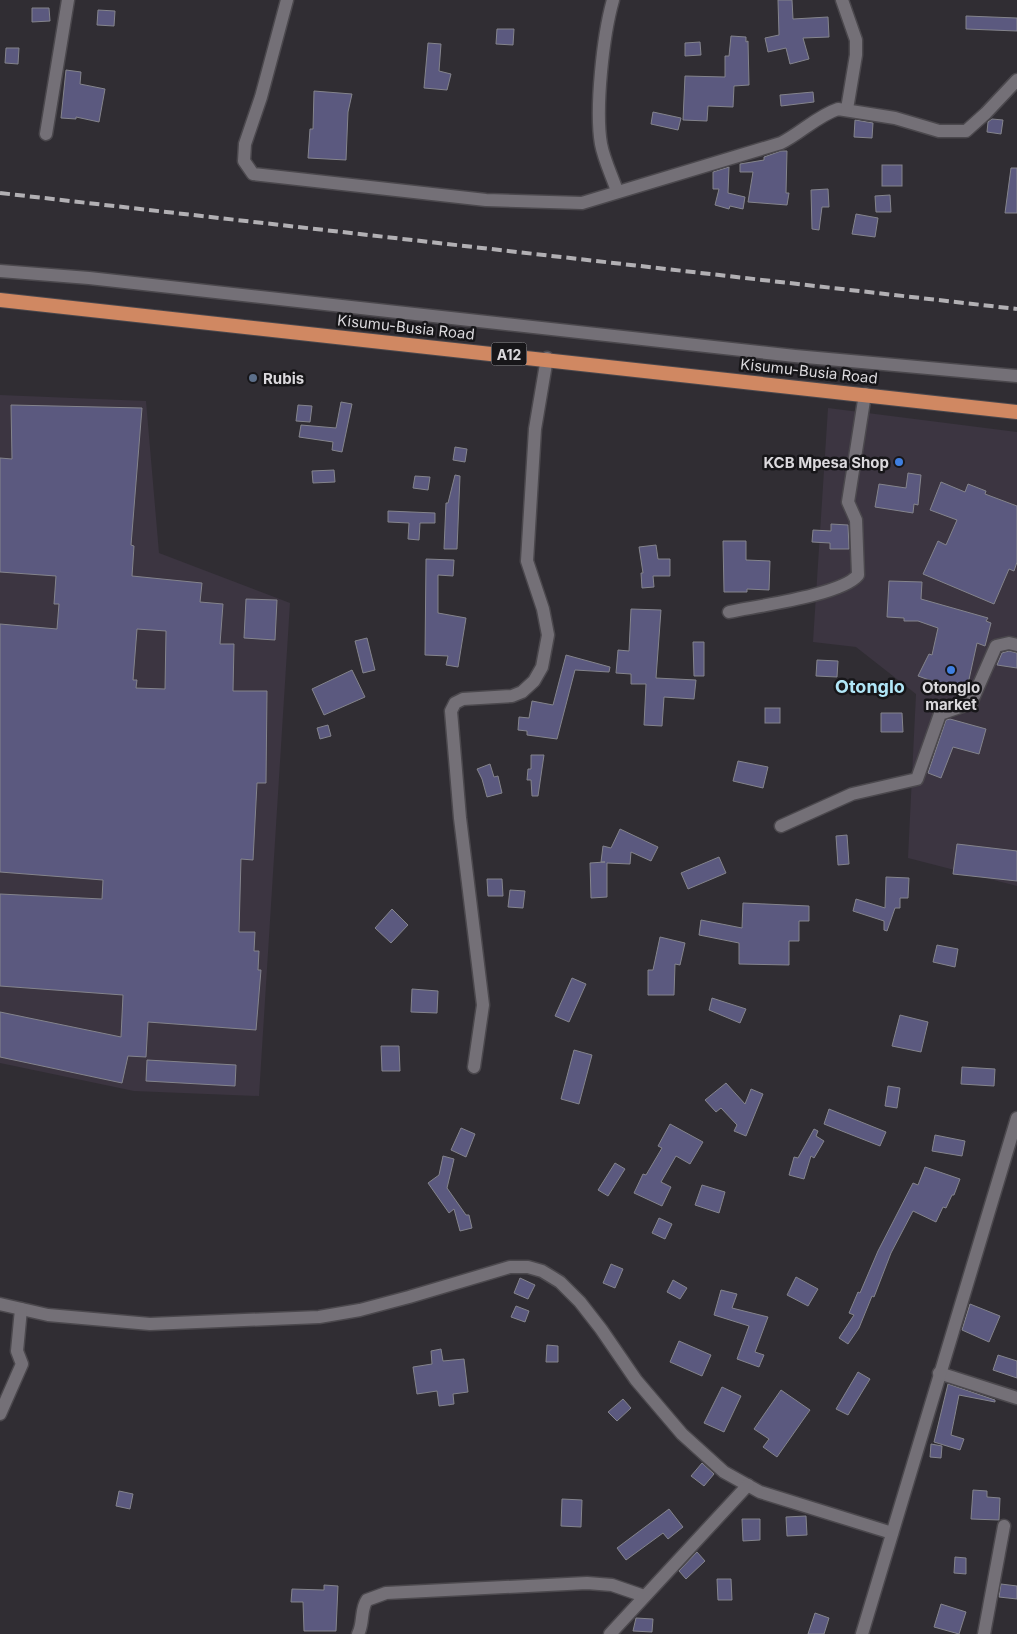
<svg xmlns="http://www.w3.org/2000/svg" width="1017" height="1634" viewBox="0 0 1017 1634" font-family="Inter,sans-serif">
<style>
.built{fill:#3c3541}
.building{fill:#5b597f;stroke:#84848c;fill-rule:evenodd}
.lines{fill:none;stroke-linecap:round;stroke-linejoin:round}
.minor-casing{stroke:#4b484d;stroke-width:15}
.trunk-casing{stroke:#4b484d;stroke-width:16}
.minor{stroke:#747077;stroke-width:12}
.trunk{stroke:#d08862;stroke-width:14}
.rail{stroke:#b2b0b4;stroke-width:4;stroke-dasharray:10 5;stroke-linecap:butt}
.service-dot{fill:#5c6f8a;stroke:#171619;stroke-width:2}
.shop-dot{fill:#3f7fe0;stroke:#171619;stroke-width:2}
.labels{text-anchor:middle;dominant-baseline:central;stroke-width:5;stroke-linejoin:round;paint-order:stroke}
.shield{fill:#171619;stroke:#a09ea2;stroke-width:1}
.shield-label{font-size:14px;font-weight:bold;fill:#dbd9dd}
.street-label{font-size:15px;fill:#dbd9dd;stroke:#171619}
.poi-label{font-size:15px;font-weight:bold;fill:#dbd9dd;stroke:#171619;text-anchor:start}
.quarter-label{font-size:18px;font-weight:bold;fill:#b1e7f8;stroke:#171619}
</style>
<rect width="100%" height="100%" fill="#302d33"/>
<!-- built -->
<g class="built">
<path d="M0,395l146,6 13,152 131,50 -31,493 -125,-5 -134,-28z"/>
<path d="M828,408l189,24v454l-109,-28 8,-164 -60,-47 -43,-5z"/>
</g>
<!-- building -->
<g class="building">
<path d="M778,0h14l1,19 35,-2 1,20 -26,1 6,21 -19,5 -4,-16 -18,4 -3,-14 14,-3z"/>
<path d="M32,8h17l1,13 -18,1z"/>
<path d="M98,10l17,1 -1,15 -17,-1z"/>
<path d="M966,16l51,2v13l-51,-2z"/>
<path d="M497,29h17l-1,16 -17,-1z"/>
<path d="M731,36l15,1v5l2,-1 1,44 -15,1 -1,21 -25,-1 -1,15 -24,-1 2,-44 40,1v-21h4z"/>
<path d="M700,42l1,13 -16,1v-13z"/>
<path d="M428,43l13,1 -2,27 12,3 -4,16 -23,-2z"/>
<path d="M6,48h13l-1,16 -13,-1z"/>
<path d="M66,70l15,2 -1,12 25,5 -6,33 -23,-5v2l-15,-1z"/>
<path d="M314,91l38,3 -4,18 -2,48 -38,-2 2,-29h3z"/>
<path d="M813,92l1,10 -33,4 -1,-11z"/>
<path d="M653,112l28,6 -3,12 -27,-6z"/>
<path d="M992,119l11,1 -2,14 -14,-2 1,-10z"/>
<path d="M855,120l18,3 -1,15 -18,-1z"/>
<path d="M781,151h6l-1,42h3l-2,12 -39,-3 5,-30h-13v-8l24,-4v-3z"/>
<rect x="882" y="165" width="20" height="21"/>
<path d="M729,167l-1,26 17,4 -2,12 -13,-3 -1,3 -14,-4 4,-16h-6v-17z"/>
<path d="M1011,168h6v45h-12z"/>
<path d="M828,189l1,18h-7l-3,23 -7,-1 -1,-39z"/>
<path d="M890,195l1,17h-15l-1,-16z"/>
<path d="M856,214l22,4 -3,19 -23,-3z"/>
<path d="M341,402l11,2 -10,48 -10,-2 1,-8 -34,-5 2,-12 35,3z"/>
<path d="M11,405l131,3 -11,137 3,1 -2,30 70,7 -2,19 23,2 -3,40h14l-1,47h34l-1,92h-9l-4,77 -12,-1 -2,73h16l-1,19h5l-1,19h3l-5,60 -108,-8 -2,35 -18,-1 -6,27 -122,-26v-45l121,25 2,-42 -123,-9v-92l102,5 1,-19 -103,-8v-248l57,5 2,-25h-5l2,-28 -56,-4v-114l12,1zM137,629l29,2 -1,58 -29,-1 1,-8h-4z"/>
<path d="M298,405l14,1 -2,16 -14,-1z"/>
<path d="M455,447l12,2 -2,13 -12,-2z"/>
<path d="M334,470l1,12 -22,1 -1,-12z"/>
<path d="M908,473l13,2 -3,30 -4,-1 -1,9 -38,-6 4,-23 27,4z"/>
<path d="M455,475l5,1 -3,73h-13l2,-46h2z"/>
<path d="M415,476l15,1 -2,13 -15,-2z"/>
<path d="M941,482l24,10 3,-8 18,7 -1,3 32,12v56l-3,9 -5,-2 -15,35 -71,-30 15,-33 8,4 11,-25 -27,-10z"/>
<path d="M388,511l47,2v10h-15l-1,17 -11,-1 1,-16 -21,-1z"/>
<path d="M831,524l17,1 1,24h-19v-6l-18,-1 1,-12 18,1z"/>
<path d="M723,541h23v19l24,1 -1,29 -22,-1v3h-23z"/>
<path d="M656,545l2,14h12v17h-17l1,11 -12,1 -1,-15h2l-4,-26z"/>
<path d="M426,559l28,1 -1,16 -15,-1v38l28,5 -8,49 -12,-2 2,-9 -23,-1z"/>
<path d="M889,581l33,1 -1,17 67,19 -2,3 5,2 -6,23 -8,-3 -11,50 -48,-17 11,-22 3,1 6,-27 -20,-7h-14v-3l-17,-1z"/>
<path d="M246,599l31,1 -2,40 -31,-2z"/>
<path d="M631,609l30,1 -5,68 40,2 -2,19 -30,-2 -2,29 -18,-1 2,-41h-15v-10l-15,-1 2,-23 11,1z"/>
<path d="M367,638l8,32 -12,3 -8,-32z"/>
<path d="M693,642h11v34h-10z"/>
<path d="M1009,651l8,2v15l-20,-3 5,-12z"/>
<path d="M566,655l44,12 -1,5 -34,-2 -18,69 -30,-4v-4l-9,-1 1,-13 10,1 3,-17 21,4z"/>
<path d="M817,660l21,1 -1,16 -21,-1z"/>
<path d="M352,670l13,27 -41,18 -12,-26z"/>
<rect x="765" y="708" width="15" height="15"/>
<path d="M881,713h21l1,19h-22z"/>
<path d="M950,719l36,10 -7,25 -26,-7 -12,31 -13,-5 18,-53z"/>
<path d="M328,725l3,11 -11,3 -3,-11z"/>
<path d="M531,755h13l-6,41h-6l-1,-16h-4l1,-11h3z"/>
<path d="M738,761l30,6 -5,21 -30,-7z"/>
<path d="M490,764l4,13 4,-1 4,17 -15,4 -5,-18 -5,-10z"/>
<path d="M620,829l38,18 -7,14 -20,-9 -1,12 -23,-1v34l-16,1 -1,-35 15,-1h-4l2,-16 8,2z"/>
<path d="M847,835l2,29 -11,1 -2,-29z"/>
<path d="M957,844l60,7v30l-64,-7z"/>
<path d="M719,857l7,16 -38,16 -7,-16z"/>
<path d="M886,877l23,1 -1,20h-8v10h-5l-8,23 -3,-1v-9l-31,-10 3,-12 29,9z"/>
<path d="M487,879h15l1,17h-15z"/>
<path d="M510,890l15,1 -2,17 -15,-1z"/>
<path d="M743,903l66,3v15h-10v20h-10v24l-50,-1v-21l-40,-8 2,-15 41,8z"/>
<path d="M392,909l16,16 -17,18 -16,-15z"/>
<path d="M660,937l25,6 -5,22 -5,-1 -1,31h-26v-25h5z"/>
<path d="M937,945l21,4 -3,18 -22,-5z"/>
<path d="M572,978l14,6 -17,38 -14,-6z"/>
<path d="M412,989l26,2 -1,22 -26,-1z"/>
<path d="M712,998l34,11 -6,14 -31,-13z"/>
<path d="M900,1015l28,7 -7,30 -29,-6z"/>
<path d="M381,1046h18l1,25h-18z"/>
<path d="M574,1050l18,5 -13,49 -18,-5z"/>
<path d="M147,1060l89,5 -1,21 -89,-5z"/>
<path d="M962,1067l33,2 -1,17 -33,-2z"/>
<path d="M726,1083l19,21 6,-15 12,5 -17,42 -12,-5 3,-6 -16,-17 -5,4 -11,-12z"/>
<path d="M888,1086l12,2 -3,20 -12,-2z"/>
<path d="M829,1109l57,23 -6,14 -56,-22z"/>
<path d="M670,1124l33,18 -13,22 -14,-8 -15,26 10,5 -9,19 -28,-13 9,-19 3,1 16,-27 -4,-2z"/>
<path d="M461,1128l14,6 -9,23 -15,-7z"/>
<path d="M814,1129l4,2 -2,5 8,5 -10,17 -3,-2 -7,23 -15,-4 5,-18 4,1z"/>
<path d="M935,1135l30,6 -3,15 -30,-5z"/>
<path d="M443,1156l11,3 -7,29 19,27h3l3,13 -12,3 -6,-22 -5,4 -21,-30 11,-8z"/>
<path d="M615,1163l10,6 -17,27 -10,-6z"/>
<path d="M925,1167l35,12 -6,16h-2l-6,13 -3,-1 -7,15 -23,-11 -22,42 -17,44 -2,-1 -13,32 -11,16 -9,-6 15,-23 -5,-2 9,-21 2,1 18,-42 35,-68 5,2z"/>
<path d="M702,1185l23,7 -6,21 -24,-8z"/>
<path d="M659,1218l13,6 -7,15 -13,-6z"/>
<path d="M611,1264l12,5 -8,19 -12,-5z"/>
<path d="M796,1277l22,12 -10,17 -21,-11z"/>
<path d="M520,1278l15,7 -7,14 -14,-6z"/>
<path d="M673,1280l14,8 -7,11 -13,-7z"/>
<path d="M721,1290l16,4 -5,14 36,9 -13,35 9,3 -5,12 -22,-8 12,-33 -35,-11z"/>
<path d="M970,1304l30,12 -11,26 -27,-12z"/>
<path d="M516,1306l13,5 -4,11 -14,-5z"/>
<path d="M679,1341l32,14 -9,21 -32,-14z"/>
<path d="M547,1345l11,1v16h-12z"/>
<path d="M441,1349l2,12 21,-2 4,33 -15,2 1,10 -15,2 -2,-15 -20,3 -4,-27 19,-3 -1,-13z"/>
<path d="M998,1355l19,6v17l-24,-8z"/>
<path d="M858,1372l12,7 -22,36 -12,-6z"/>
<path d="M948,1384l47,16v2l-36,-7 -8,40 13,4 -4,11 -26,-8z"/>
<path d="M722,1387l19,9 -17,36 -20,-9z"/>
<path d="M781,1390l29,20 -33,47 -14,-10 6,-8 -15,-10z"/>
<path d="M623,1399l8,9 -14,13 -9,-9z"/>
<path d="M931,1444l11,2 -1,12 -11,-1z"/>
<path d="M702,1463l12,11 -10,12 -13,-10z"/>
<path d="M973,1490l14,1v6l13,1 -1,22 -28,-1z"/>
<path d="M119,1491l14,3 -3,15 -14,-3z"/>
<path d="M562,1499l20,1 -1,27 -20,-1z"/>
<path d="M669,1509l14,18 -15,12 -5,-6 -37,27 -9,-12z"/>
<path d="M806,1516l1,19 -20,1 -1,-19z"/>
<path d="M742,1519h18v21l-17,1z"/>
<path d="M697,1552l8,9 -19,18 -7,-8z"/>
<path d="M955,1557l11,1v16l-12,-1z"/>
<path d="M717,1579h14l1,21h-14z"/>
<path d="M1001,1584l16,2v13l-18,-2z"/>
<path d="M324,1585l14,1 -2,45h-32l-1,-29h-12l1,-13 32,1z"/>
<path d="M941,1604l25,8 -7,22 -25,-7z"/>
<path d="M815,1613l14,5 -5,16h-16z"/>
<path d="M636,1618l17,1 -1,13 -19,-1z"/>
</g>
<g class="lines">
<!-- minor casing -->
<g class="minor-casing">
<g id="minor">
<path d="M287,0l-26,97 -16,47 -1,17 9,13 233,26 96,3 199,-60c20,-10 36,-27 57,-34l57,9 44,13h27l20,-18 31,-33"/>
<path d="M613,0c-10,35 -18,109 -12,144 3,16 11,32 16,47"/>
<path d="M842,0l14,40v15l-9,54"/>
<path d="M46,134l22,-134"/>
<path d="M0,271l89,7 706,78 222,20"/>
<path d="M729,612c28,-6 113,-17 129,-37l-2,-55 -8,-18 17,-108"/>
<path d="M781,826l71,-32 65,-15 23,-65 31,-11 25,-57 13,-3 8,2"/>
<path d="M474,1067l9,-62 -23,-187 -9,-107 4,-8 8,-4 49,-3 10,-4 12,-11 8,-14 6,-32 -5,-26 -16,-48 8,-132 12,-71"/>
<path d="M0,1304l48,11 102,9 169,-7 41,-7 49,-13 101,-30h18l14,4 18,11 20,20 21,27 35,51 46,54 42,38 36,20 132,41"/>
<path d="M939,1373l78,25"/>
<path d="M0,1414l22,-50 -5,-13 4,-42"/>
<path d="M358,1634c6,-11 2,-24 9,-34l19,-7 201,-10 25,2 32,11"/>
<path d="M610,1634l138,-149"/>
<path d="M862,1634l155,-516"/>
<path d="M984,1634l20,-108"/>
</g>
</g>
<!-- trunk casing -->
<g class="trunk-casing">
<path id="trunk" d="M0,300l1017,112"/>
</g>
<!-- minor -->
<use href="#minor" class="minor"/>
<!-- trunk -->
<use href="#trunk" class="trunk"/>
<!-- rail -->
<path class="rail" d="M0,193l1017,116"/>
</g>
<!-- markers -->
<circle class="service-dot" cx="253" cy="378" r="5"/>
<g class="shop-dot">
<circle cx="899" cy="462" r="5"/>
<circle cx="951" cy="670" r="5"/>
</g>
<g class="labels">
<!-- shield labels -->
<rect class="shield" x="491.5" y="342.5" width="35" height="23" rx="4"/>
<g class="shield-label">
<text x="509" y="354">A12</text>
</g>
<!-- street labels -->
<g class="street-label">
<text transform="translate(406 327) rotate(6)">Kisumu-Busia Road</text>
<text transform="translate(809 371) rotate(6)">Kisumu-Busia Road</text>
</g>
<!-- poi labels -->
<g class="poi-label">
<text x="263" y="378">Rubis</text>
<text x="889" y="462" text-anchor="end">KCB Mpesa Shop</text>
<text x="951" y="687" text-anchor="middle">Otonglo<tspan x="951" dy="17">market</tspan></text>
</g>
<!-- quarter labels -->
<g class="quarter-label">
<text x="870" y="686">Otonglo</text>
</g>
</g>
</svg>
